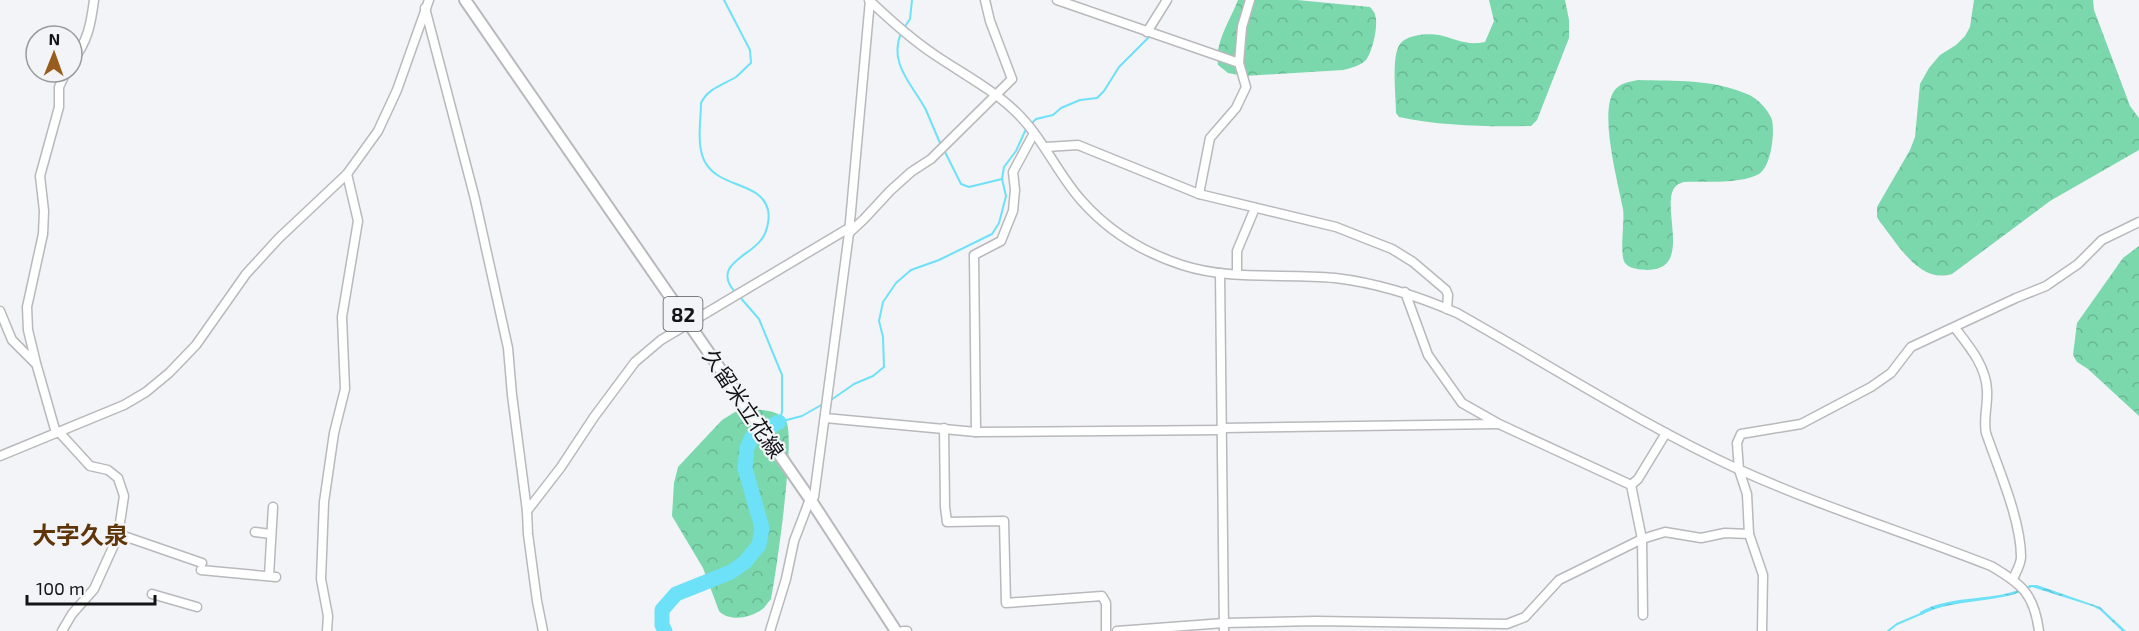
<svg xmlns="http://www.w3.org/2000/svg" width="2139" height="631" viewBox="0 0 2139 631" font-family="'Exo 2','Noto Sans JP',sans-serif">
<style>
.forest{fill:url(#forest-crowns)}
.water{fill:url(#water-waves)}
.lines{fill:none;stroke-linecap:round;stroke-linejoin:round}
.stream{stroke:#6de1f7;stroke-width:2}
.river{stroke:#6de1f7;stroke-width:15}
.minor-casing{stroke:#b8b9bc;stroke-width:11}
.major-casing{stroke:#b8b9bc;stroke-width:14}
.minor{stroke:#fff;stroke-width:8}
.major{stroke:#fff;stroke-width:10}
.labels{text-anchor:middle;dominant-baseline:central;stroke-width:4.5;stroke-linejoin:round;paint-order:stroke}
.shield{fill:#f3f4f7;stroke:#565759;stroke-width:1.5}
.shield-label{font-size:20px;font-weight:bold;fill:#131415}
.street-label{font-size:21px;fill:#131415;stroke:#f3f4f7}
.quarter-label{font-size:24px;font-weight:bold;fill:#5f3609;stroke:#f3f4f7}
</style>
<defs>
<pattern id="forest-crowns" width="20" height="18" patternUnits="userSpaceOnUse" patternTransform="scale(1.5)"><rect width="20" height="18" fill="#7bd7ac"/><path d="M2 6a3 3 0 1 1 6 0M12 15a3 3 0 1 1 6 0" fill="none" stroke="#69b893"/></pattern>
<pattern id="water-waves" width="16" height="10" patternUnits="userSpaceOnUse" patternTransform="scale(1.5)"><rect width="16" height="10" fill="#6de1f7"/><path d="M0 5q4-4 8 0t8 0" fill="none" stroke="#5ec0d3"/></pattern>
</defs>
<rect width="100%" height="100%" fill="#f3f4f7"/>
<!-- forest -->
<g class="forest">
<path d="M1238,0h59l73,7c2,3 5,5 5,8 4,9 -3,40 -10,46 -6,5 -14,7 -22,9l-99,6 -16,-3 -10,-8c-3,-24 12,-44 20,-65z"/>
<path d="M1489,0h76l4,20v18l-32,82 -6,6c-43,1 -90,0 -132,-9l-3,-4c0,-16 -5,-57 4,-69 7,-10 29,-11 39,-9 17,4 28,11 46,7l9,-21z"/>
<path d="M1974,0h119l1,10 36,96 9,12v32l-89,51 -98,73c-33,10 -54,-30 -72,-52l-3,-5v-10l33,-57 5,-13 5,-53 9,-16 11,-13 16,-10 9,-9 5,-9z"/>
<path d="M1638,80c36,1 75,-1 109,14 9,3 22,16 25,26 3,13 -1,50 -15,55 -19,9 -52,6 -73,7 -1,0 -8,3 -8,4 -19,18 24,93 -39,83 -4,-1 -9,-2 -12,-6 -6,-9 0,-41 -2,-54 -5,-27 -24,-96 -9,-118 6,-8 14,-9 24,-11z"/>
<path d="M2139,246v170l-51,-47 -11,-7 -4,-7 4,-32 46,-65z"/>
<path d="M748,409c12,1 30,0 38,12 10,16 -10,153 -15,178 -3,3 -6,9 -10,11 -11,8 -32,12 -42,1l-16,-43 -31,-52 2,-33 4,-16 44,-47 13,-8z"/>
</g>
<!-- water -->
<path class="water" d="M2030,585h7l63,22 26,24h-4l-22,-21 -8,-4 -60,-19c-34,18 -76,10 -111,28l-1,-3c34,-19 76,-9 110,-27z"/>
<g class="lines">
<!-- stream -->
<g class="stream">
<path d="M724,0l26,50 1,13c-5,4 -10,10 -15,14 -13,8 -28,11 -35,26 0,17 -5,43 4,59 15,27 56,19 63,48 2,9 -1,23 -7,30 -11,16 -50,25 -26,52"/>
<path d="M904,28l6,-9 2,-19"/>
<path d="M1153,31l12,-21"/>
<path d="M901,33c-13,31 12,52 25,77 5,12 10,24 15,35"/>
<path d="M1030,125l6,-6 17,-4 8,-7 19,-8 17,-2 7,-7 15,-24 31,-31"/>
<path d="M944,150l17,34 8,3 33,-8"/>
<path d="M739,296l20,23 23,56v37l-3,10"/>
<path d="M831,400l23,-16 19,-8 11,-9 -1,-30 -4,-16 4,-19 13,-19 15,-13 28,-10 53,-26 7,-11 7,-27 -4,-17 2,-12 12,-16 10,-22"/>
<path d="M779,422l23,-6 21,-12"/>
<path d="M1888,631l9,-7 26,-11"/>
</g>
<!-- river -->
<path class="river" d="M665,631l-3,-6v-15l14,-16 55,-22 14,-10 14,-17 3,-17 -17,-60 2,-20 6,-13 26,-13"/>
<!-- minor casing -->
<g class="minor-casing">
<g id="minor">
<path d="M869,0c21,20 42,39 66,55 28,19 57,34 81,57 27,26 41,61 65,88 28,32 61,52 101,65 49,16 103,8 153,13 43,5 83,18 122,35 94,53 185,112 283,157 82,37 167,63 251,96 31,18 43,28 48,65"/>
<path d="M1057,0l182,63"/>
<path d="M425,8l50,191 33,149 4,47 15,116 1,23 9,67 6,30"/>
<path d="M1147,32l20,-32"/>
<path d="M72,61c16,-19 19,-38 22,-61"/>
<path d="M1046,147l32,-2 121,49 137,33 56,22 21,13 33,28 2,5 -1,14"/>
<path d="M1199,194l11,-56 26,-30 10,-21 -7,-24 3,-36 8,-27"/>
<path d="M849,233l15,-14 26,-28 21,-19 20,-13 81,-80 -22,-58 -5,-21"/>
<path d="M1220,273l4,358"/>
<path d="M1237,273v-22l18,-43"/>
<path d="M1405,292l23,63 34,48 37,21 132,61 11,54 1,76"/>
<path d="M0,311l12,29 23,23"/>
<path d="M1955,328c14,18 31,38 32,62 1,15 -4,29 -1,43 12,35 35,87 35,124 0,7 -5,15 -8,22"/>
<path d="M825,418l151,14 246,-2"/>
<path d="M944,428l1,79 2,15 57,-1 2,82 96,-7 4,7v28"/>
<path d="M1222,428l276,-4"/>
<path d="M59,432l31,34 18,4 10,8 6,18 -6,40 -24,53 -22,25 -10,17"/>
<path d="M976,432l-2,-177 27,-14 12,-30 2,-21 -2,-18 21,-39"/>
<path d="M56,433l-20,-70 -8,-33 -1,-23 16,-73 1,-23 -4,-35 19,-69v-20l7,-15"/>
<path d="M0,456l124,-51 22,-13 23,-19 27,-28 50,-71 33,-36 68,-64 31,-43 19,-41 32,-90"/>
<path d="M1631,485l7,-6 28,-46"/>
<path d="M527,511l34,-44 33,-50 41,-55 26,-22 188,-112"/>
<path d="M255,532l16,2"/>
<path d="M118,534l84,29"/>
<path d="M201,570l75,7"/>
<path d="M269,576l4,-69"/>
<path d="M152,594l45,13"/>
<path d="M327,631l1,-15 -7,-37 3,-77 10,-69 11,-44 -3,-72 16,-96 -11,-47"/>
<path d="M770,631l16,-52 8,-38 16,-42 4,-2 35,-264 21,-233"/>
<path d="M903,631h4"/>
<path d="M1117,631l107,-8 92,-2 191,3 18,-7 34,-37 83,-41 23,-7 36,6 24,-5 24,1"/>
<path d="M1762,631l1,-56 -14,-41 -2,-40 -8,-24 -2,-27 4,-9 60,-10 70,-37 20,-14 20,-26 105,-49 30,-12 32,-22 24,-24 37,-18"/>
</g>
</g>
<!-- major casing -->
<g class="major-casing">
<path id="major" d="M465,0l345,499 86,132"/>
</g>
<!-- minor -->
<use href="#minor" class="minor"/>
<!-- major -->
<use href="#major" class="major"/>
</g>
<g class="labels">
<!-- shield labels -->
<rect class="shield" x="663.5" y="297" width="39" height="34" rx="4.5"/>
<g class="shield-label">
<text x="683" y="314">82</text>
</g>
<!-- street labels -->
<g class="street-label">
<text transform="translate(744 403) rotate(56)">久留米立花線</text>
</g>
<!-- quarter labels -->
<g class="quarter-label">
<text x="80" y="534">大字久泉</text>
</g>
</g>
<!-- north arrow -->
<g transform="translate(54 54) rotate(1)"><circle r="28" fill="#f3f4f7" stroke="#999a9d" stroke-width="1.5"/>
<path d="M0-4.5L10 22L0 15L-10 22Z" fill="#985d1e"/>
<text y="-9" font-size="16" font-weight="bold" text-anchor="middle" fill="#131415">N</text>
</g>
<!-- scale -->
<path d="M27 595v9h128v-9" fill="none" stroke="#131415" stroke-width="3"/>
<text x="36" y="595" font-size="18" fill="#131415" stroke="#f3f4f7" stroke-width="4.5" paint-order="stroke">100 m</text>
</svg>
